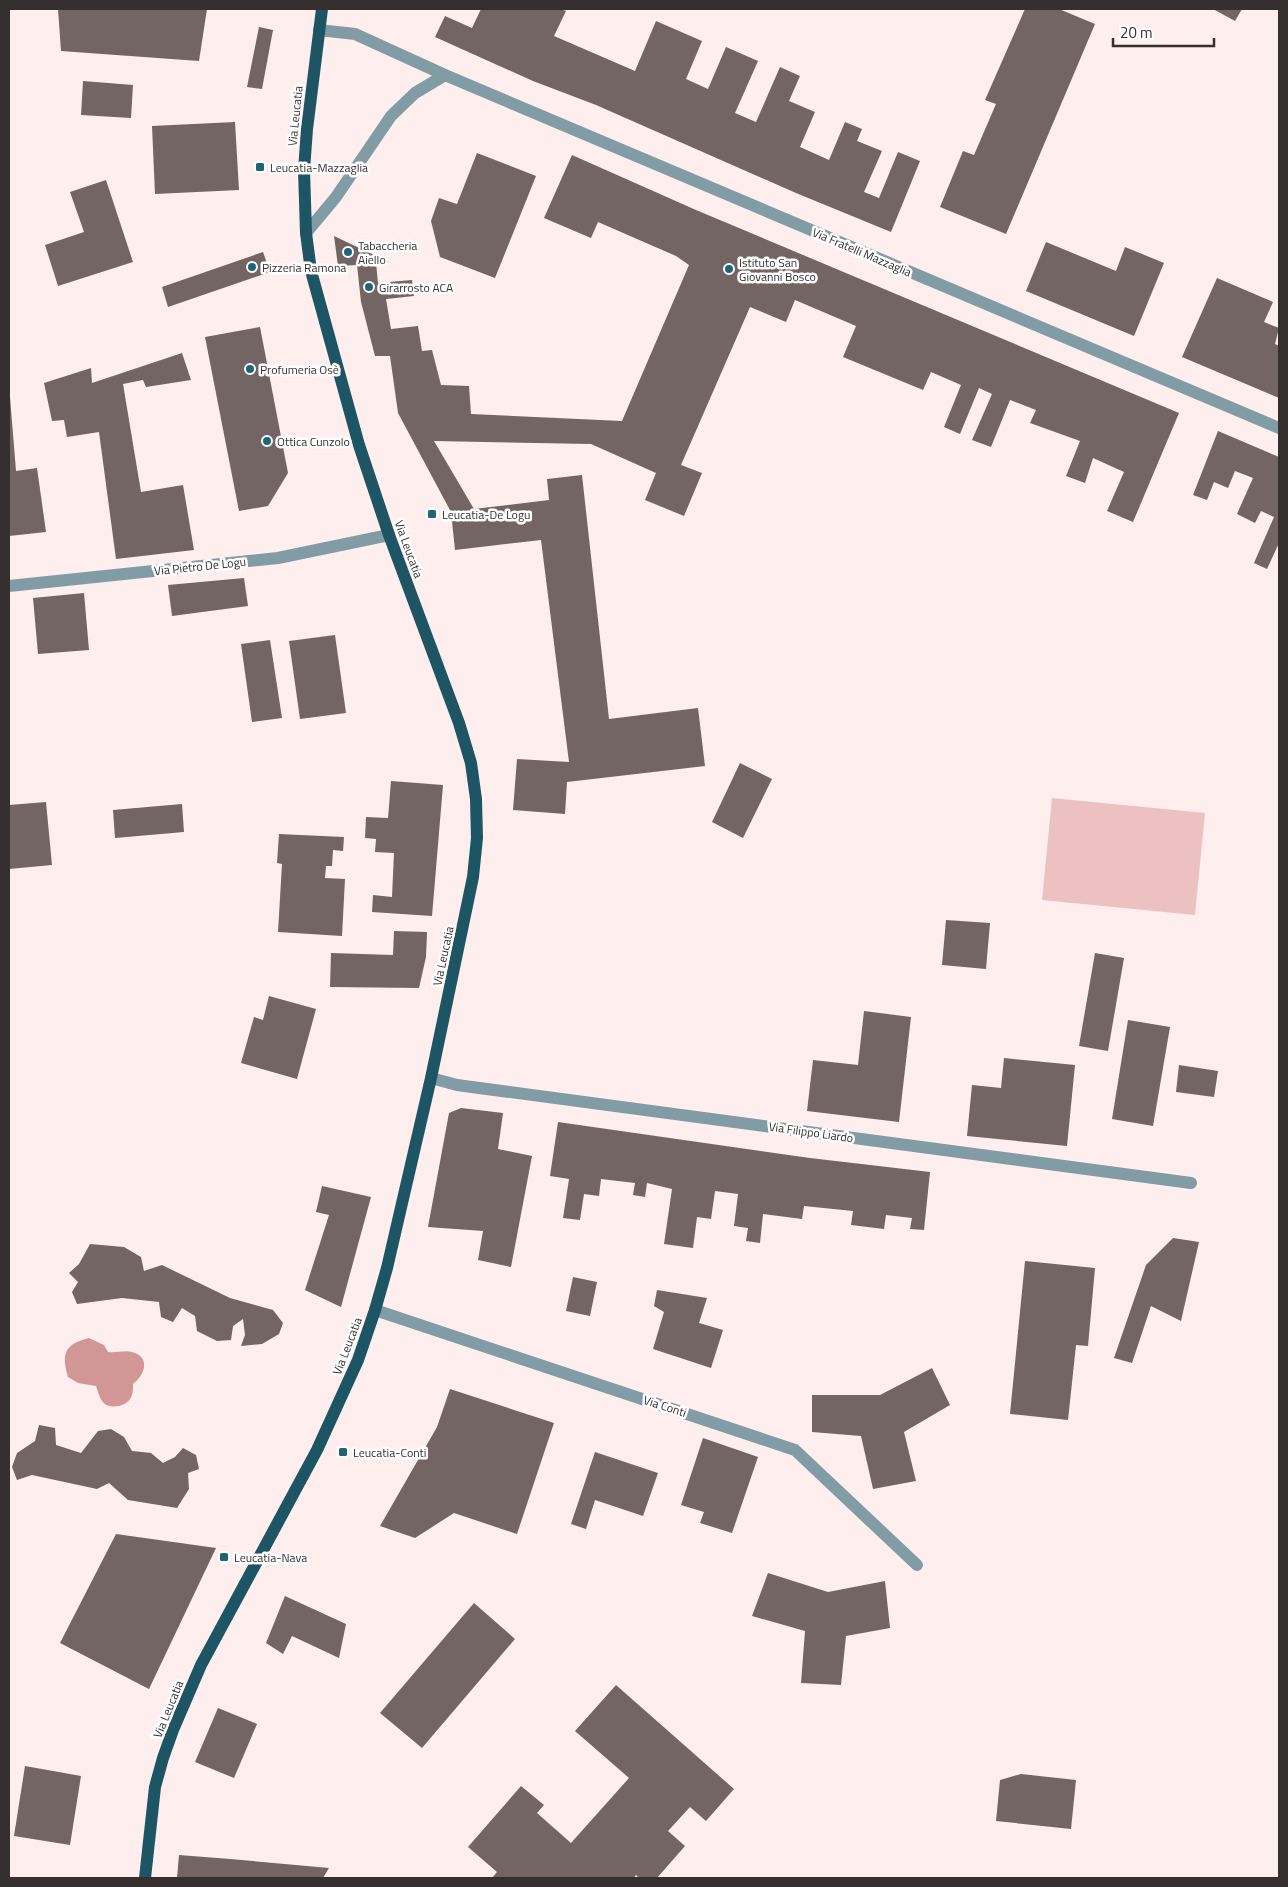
<svg xmlns="http://www.w3.org/2000/svg" width="1288" height="1887" viewBox="0 0 1288 1887" font-family="'Titillium Web',sans-serif">
<style>
.green{fill:#edc1c1}
.water{fill:#d39696}
.building{fill:#736564}
.lines{fill:none;stroke-linecap:round;stroke-linejoin:round}
.minor{stroke:#819ca5;stroke-width:12}
.primary{stroke:#1d5564;stroke-width:12}
.poi-dot{fill:#206576;stroke:#fff;stroke-width:2}
.labels{text-anchor:middle;dominant-baseline:central;stroke-width:5;stroke-linejoin:round;paint-order:stroke}
.street-label{font-size:12px;fill:#352f2f;stroke:#fff}
.poi-label{font-size:12px;fill:#352f2f;stroke:#fff;text-anchor:start}
</style>
<rect width="100%" height="100%" fill="#feeeed"/>
<!-- green -->
<path class="green" d="M1052,798l153,15 -10,102 -153,-15z"/>
<!-- water -->
<path class="water" d="M89,1338l15,7 4,7c8,1 17,-2 24,0 19,5 13,23 1,32 0,5 0,11 -3,15 -5,8 -22,11 -28,2 -3,-4 -4,-10 -6,-15l-18,-3 -10,-6c-7,-24 -3,-33 21,-39z"/>
<!-- building -->
<g class="building">
<path d="M58,9h149l-8,52 -138,-10z"/>
<path d="M481,9h80l5,2 -12,25 81,35 21,-50 46,20 -16,38 22,10 18,-42 32,14 -23,52 21,9 24,-55 20,9 -11,25 26,11 -15,35 29,13 16,-38 17,7 -5,12 25,10 -18,41 15,6 19,-46 22,9 -29,71 -95,-39 -200,-88 -63,-24 -98,-44 10,-21 27,12z"/>
<path d="M1025,9h34l36,15 -89,210 -66,-27 23,-56 11,4 22,-51 -11,-4z"/>
<path d="M1213,9h29l-7,12z"/>
<path d="M259,27l14,3 -11,59 -15,-2z"/>
<path d="M83,81l50,4 -2,33 -50,-3z"/>
<path d="M235,122l4,68 -84,4 -3,-68z"/>
<path d="M477,153l59,23 -41,102 -55,-21 -9,-36 8,-23 18,6z"/>
<path d="M572,155l124,55 483,203 -46,109 -26,-11 17,-39 -31,-14 -8,25 -19,-7 14,-35 -50,-18 6,-13 -26,-10 -19,47 -19,-7 20,-46 -13,-6 -19,46 -16,-7 17,-42 -30,-13 -8,18 -80,-33 13,-31 -61,-26 -9,22 -36,-15 -69,158 21,8 -18,43 -39,-16 11,-27 -65,-29 -157,-3 40,68 75,-9 -2,-21 35,-4 27,244 89,-11 7,58 -138,16 -2,32 -52,-4 4,-51 52,3 -28,-222 -86,10 -4,-38 -53,-99 -8,-57h-15l-14,-54 -4,-37 -19,1 -4,-30 55,26 -13,1 2,20 34,-3 2,16 -28,3 5,30 27,-3 4,25 10,-1 9,35 28,1 2,28 151,7 67,-156 -13,-9 -78,-34 -7,16 -47,-20z"/>
<path d="M106,180l27,82 -75,24 -13,-41 39,-13 -14,-40z"/>
<path d="M1046,242l70,29 9,-24 39,16 -30,73 -108,-45z"/>
<path d="M263,252l7,20 -102,35 -6,-20z"/>
<path d="M1217,278l56,24 -9,20 15,6 -4,16 4,2v52l-97,-41z"/>
<path d="M260,327l28,146 -20,33 -29,5 -34,-174z"/>
<path d="M182,353l9,27 -45,7 -3,-7 -20,4 18,108 42,-7 11,65 -78,9 -17,-127 -32,5 -3,-17 -12,1 -8,-38 47,-15 1,15z"/>
<path d="M9,397h1l6,74 21,-3 9,64 -37,4z"/>
<path d="M1218,431l61,26v86l-12,26 -13,-6 20,-46 -13,-6 -6,12 -18,-9 16,-36 -18,-7 -7,17 -14,-6 -7,18 -14,-5z"/>
<path d="M244,578l4,28 -76,10 -4,-31z"/>
<path d="M84,593l5,57 -51,4 -5,-56z"/>
<path d="M335,635l11,78 -46,6 -11,-78z"/>
<path d="M270,640l12,78 -30,4 -11,-78z"/>
<path d="M740,763l32,16 -29,59 -31,-16z"/>
<path d="M391,781l52,4 -11,131 -60,-4 1,-17 19,2 2,-44 -19,-1 1,-13 -11,-1 1,-21 22,1z"/>
<path d="M46,802l6,63 -43,4v-64z"/>
<path d="M182,804l2,28 -69,6 -2,-28z"/>
<path d="M279,834l65,3 -1,14 -10,-1 -1,16h-6l-1,12 20,1 -3,57 -64,-4 4,-68 -5,-1z"/>
<path d="M946,920l44,3 -4,46 -44,-4z"/>
<path d="M394,931l33,1 -1,25 -7,31 -89,-1 1,-34 62,2z"/>
<path d="M1095,953l29,5 -16,93 -29,-5z"/>
<path d="M269,996l47,13 -19,70 -56,-16 13,-46 9,3z"/>
<path d="M864,1011l47,6 -12,105 -92,-11 6,-51 45,5z"/>
<path d="M1128,1020l42,7 -17,99 -41,-7z"/>
<path d="M1004,1058l71,7 -8,81 -100,-10 5,-51 29,3z"/>
<path d="M1179,1065l39,6 -4,26 -38,-5z"/>
<path d="M461,1108l42,5 -5,36 34,7 -21,111 -33,-7 5,-29 -55,-4 21,-114z"/>
<path d="M558,1122l252,36 120,14 -6,58 -14,-1 2,-11 -26,-3 -2,14 -33,-4 2,-14 -49,-5 -2,13 -39,-5 -3,29 -14,-2 2,-13 -14,-2 4,-32 -23,-3 -4,28 -14,-2 -4,31 -29,-4 8,-55 -25,-6 -2,14 -12,-2 2,-12 -34,-4 -2,17 -15,-2 -4,26 -17,-2 6,-39 -19,-3z"/>
<path d="M322,1186l49,11 -30,110 -36,-17 24,-75 -13,-3z"/>
<path d="M1173,1238l26,4 -18,79 -30,-15 -19,57 -18,-5 32,-93z"/>
<path d="M90,1244l34,3 17,10 3,14 18,-6 68,33 43,12 10,13 -4,11 -17,10 -21,2 4,-11 -2,-16 -10,7 -2,14 -14,1 -20,-10 -2,-15 -13,-8 -9,14 -12,-5 -2,-15 -37,-4 -45,6 -5,-12 6,-10 -9,-9 10,-9z"/>
<path d="M1025,1261l70,7 -7,78 -12,-1 -8,75 -58,-6z"/>
<path d="M573,1277l24,5 -7,34 -24,-5z"/>
<path d="M657,1290l50,8 -8,25 24,7 -12,38 -58,-19 11,-37 -10,-6z"/>
<path d="M932,1368l18,37 -46,27 12,49 -43,8 -12,-53 -49,-4v-37h68z"/>
<path d="M450,1389l104,34 -37,111 -63,-21 -39,25 -35,-12 57,-99z"/>
<path d="M39,1425l16,3 1,17 25,8 17,-22 13,-2 13,8 8,14 19,2 12,10 12,-6 8,-9 13,7 3,14 -11,4 1,16 -12,19 -49,-8 -19,-17 -12,6 -65,-14 -15,5 -5,-13 5,-14 18,-12z"/>
<path d="M703,1438l55,19 -26,76 -32,-10 4,-11 -23,-7z"/>
<path d="M595,1452l63,21 -15,43 -48,-16 -9,29 -15,-5z"/>
<path d="M116,1534l100,14 -67,141 -89,-46z"/>
<path d="M768,1573l60,19 57,-11 5,47 -44,8 -5,49 -40,-2 4,-52 -53,-15z"/>
<path d="M285,1596l61,28 -7,34 -47,-22 -9,18 -17,-11z"/>
<path d="M474,1603l41,36 -93,109 -42,-35z"/>
<path d="M616,1685l118,104 -28,32 -16,-14 -22,24 17,15 -28,32h-18l-3,-3 -2,3h-142l5,-6 -29,-25 53,-61 23,19 -7,8 34,30 58,-65 -54,-47z"/>
<path d="M218,1708l39,16 -23,54 -39,-16z"/>
<path d="M25,1766l56,10 -11,69 -56,-9z"/>
<path d="M1021,1774l55,6 -5,49 -75,-8 4,-41z"/>
<path d="M179,1855l51,4 99,9 -6,10h-146z"/>
</g>
<g class="lines">
<!-- minor -->
<g class="minor">
<path d="M319,30l36,4 90,41 834,353"/>
<path d="M306,233l30,-36 55,-81 24,-23 30,-18"/>
<path d="M9,586l269,-28 111,-23"/>
<path d="M431,1078l26,7 734,98"/>
<path d="M375,1310l420,140 122,115"/>
</g>
<!-- primary -->
<path class="primary" d="M145,1878l10,-91 8,-29 10,-28 28,-65 116,-215 41,-90 17,-50 12,-42 44,-190 42,-201 4,-39 -1,-39 -5,-36 -12,-40 -70,-188 -30,-90 -48,-174 -5,-38 -2,-63 3,-41 15,-120"/>
</g>
<!-- markers -->
<g class="poi-dot">
<rect x="255" y="162" width="10" height="10" rx="2.5"/>
<circle cx="348" cy="252" r="5"/>
<circle cx="252" cy="267" r="5"/>
<circle cx="729" cy="269" r="5"/>
<circle cx="369" cy="287" r="5"/>
<circle cx="250" cy="369" r="5"/>
<circle cx="267" cy="441" r="5"/>
<rect x="427" y="509" width="10" height="10" rx="2.5"/>
<rect x="338" y="1447" width="10" height="10" rx="2.5"/>
<rect x="219" y="1552" width="10" height="10" rx="2.5"/>
</g>
<g class="labels">
<!-- street labels -->
<g class="street-label">
<text transform="translate(295 116) rotate(-84)">Via Leucatia</text>
<text transform="translate(862 252) rotate(23)">Via Fratelli Mazzaglia</text>
<text transform="translate(409 549) rotate(70)">Via Leucatia</text>
<text transform="translate(200 566) rotate(-6)">Via Pietro De Logu</text>
<text transform="translate(443 956) rotate(-78)">Via Leucatia</text>
<text transform="translate(811 1132) rotate(8)">Via Filippo Liardo</text>
<text transform="translate(347 1346) rotate(-69)">Via Leucatia</text>
<text transform="translate(665 1406) rotate(18)">Via Conti</text>
<text transform="translate(168 1709) rotate(-68)">Via Leucatia</text>
</g>
<!-- poi labels -->
<g class="poi-label">
<text x="270" y="167">Leucatia-Mazzaglia</text>
<text x="358" y="245">Tabaccheria<tspan x="358" dy="14">Aiello</tspan></text>
<text x="739" y="262">Istituto San<tspan x="739" dy="14">Giovanni Bosco</tspan></text>
<text x="262" y="267">Pizzeria Ramona</text>
<text x="379" y="287">Girarrosto ACA</text>
<text x="260" y="369">Profumeria Osè</text>
<text x="277" y="441">Ottica Cunzolo</text>
<text x="442" y="514">Leucatia-De Logu</text>
<text x="353" y="1452">Leucatia-Conti</text>
<text x="234" y="1557">Leucatia-Nava</text>
</g>
</g>
<!-- border -->
<rect width="1288" height="1887" fill="none" stroke="#352f2f" stroke-width="20"/>
<!-- scale -->
<path d="M1113 38v8h101v-8" fill="none" stroke="#352f2f" stroke-width="2.5"/>
<text x="1120" y="38" font-size="15" fill="#352f2f" stroke="#ffffff" stroke-width="4" paint-order="stroke">20 m</text>
</svg>
